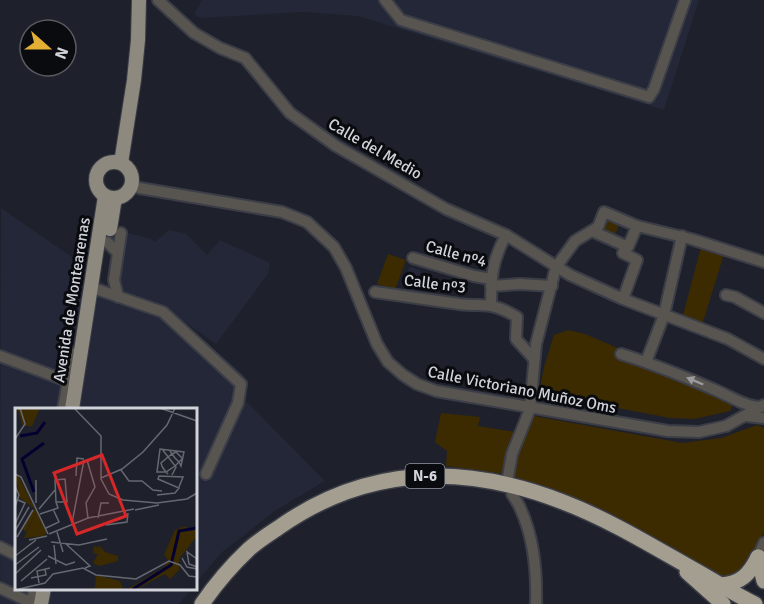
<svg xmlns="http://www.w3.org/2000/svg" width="764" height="604" viewBox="0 0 764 604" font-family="Signika,sans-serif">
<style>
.built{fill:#232737}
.green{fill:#3c2b00}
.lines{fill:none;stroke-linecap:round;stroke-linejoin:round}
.minor-casing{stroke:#3b3d47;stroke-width:14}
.major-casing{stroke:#3b3d47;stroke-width:16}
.highway-casing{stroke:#3b3d47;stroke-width:18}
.minor{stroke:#585550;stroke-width:10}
.major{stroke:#8e897f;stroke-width:14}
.highway{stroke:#a49e91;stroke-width:15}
.oneway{fill:#9b9a9c}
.labels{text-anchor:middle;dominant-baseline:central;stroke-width:6;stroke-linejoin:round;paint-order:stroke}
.shield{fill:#090b0f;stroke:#95979d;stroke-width:1.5}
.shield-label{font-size:15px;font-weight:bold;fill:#d1d3da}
.street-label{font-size:16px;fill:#d1d3da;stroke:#090b0f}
.inset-river{fill:none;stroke:#04002f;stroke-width:3}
.inset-road{fill:none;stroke:#666871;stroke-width:1.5}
.view{fill:#d62828;fill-opacity:0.15;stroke:#d62828;stroke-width:3}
.inset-edge{fill:none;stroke:#d1d3da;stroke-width:3}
</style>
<rect width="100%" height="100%" fill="#1e212b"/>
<!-- built -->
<g class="built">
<path d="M202,0h497l-35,110 -306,-94 -55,-4 -103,6 -6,-4z"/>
<path d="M1,208l84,58 22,20 10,-56 34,9 4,3 14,-12 16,3 22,22 13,-15 50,23 -2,11 -52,70 -40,-28 68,59 2,12 -1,13 80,81 -52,31 -17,14 -35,27 -26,31v-175h-179v179h176l-13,16h-179z"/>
<path d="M412,267l9,4 -6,17 -11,-4 5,-16z"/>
</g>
<!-- green -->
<g class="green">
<path d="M605,220l14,5 -5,12 -14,-5z"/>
<path d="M701,247l23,7 -22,71 -19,-10z"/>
<path d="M388,254l18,6 -11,30 -18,-6z"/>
<path d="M568,330l17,4 35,15 -2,7 116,45 -4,10 -35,8 -25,-1 -131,-25 5,-26 10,-32z"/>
<path d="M441,413l39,4 -2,9 37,6 -10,42 -59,-8 1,-15 -12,-9z"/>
<path d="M529,415l153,28 39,-5 36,-13 7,3v103l-13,33 -22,17 -38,-17 -10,-12 -75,-41 -94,-35 3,-27z"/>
</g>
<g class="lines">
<!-- minor casing -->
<g class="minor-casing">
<g id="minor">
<path d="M158,0l36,33 26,15 25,10 45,55 46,33 110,63 60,26 64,40 53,24 105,40 36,20"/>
<path d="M385,0l16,20 248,77 5,-8 31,-89"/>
<path d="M131,185l8,3 143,24 25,10 27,25 12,21 31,76 11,18 15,13 14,9 19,7 232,40 31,1 27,-6 38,-21"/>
<path d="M637,226l54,13 73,23"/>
<path d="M107,242l11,11 -4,27 4,17"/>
<path d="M118,253l3,-20"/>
<path d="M413,258l61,18 17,3"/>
<path d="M491,286l29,-2 32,2"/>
<path d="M99,290l64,22 78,72 -3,19 -32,71"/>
<path d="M375,292c28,4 56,8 84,12 26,3 32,-3 58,13l-1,22 18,20"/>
<path d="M726,295l9,2 29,16"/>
<path d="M623,299l14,-39 -14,-7 3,-7"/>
<path d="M491,305c0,-29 1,-44 15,-70"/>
<path d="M621,354c32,10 62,22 92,35 15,6 32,18 48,18"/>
<path d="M0,356l67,25"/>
<path d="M646,362l18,-47 18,-79"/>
<path d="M63,409l10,-56"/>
<path d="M746,416l18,2"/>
<path d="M508,477l4,-23 18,-45 6,-65 20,-77 19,-26 23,-14 6,-15 33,14 -9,21 -36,-16"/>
<path d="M512,494c3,5 7,10 9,16 13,29 16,62 15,94"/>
<path d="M0,547l16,8"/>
<path d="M758,557l6,-14"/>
<path d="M0,588l32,15"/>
<path d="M32,604l2,-16"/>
</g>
</g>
<!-- major casing -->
<g class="major-casing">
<g id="major">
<circle cx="114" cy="180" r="18"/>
<path d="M121,163l13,-83 4,-40 1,-40"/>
<path d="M110,229l5,-31"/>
<path d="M72,409l33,-213"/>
<path d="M41,604l3,-16"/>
</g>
</g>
<!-- highway casing -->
<g class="highway-casing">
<g id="highway">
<path d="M758,557l6,24"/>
<path d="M687,572l36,32"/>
<path d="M721,585c20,-2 28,-10 37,-28"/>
<path d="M202,604c13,-19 30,-39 47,-55 9,-8 20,-15 29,-21 89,-63 185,-65 285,-26 50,19 97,49 144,75 16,9 31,19 48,27"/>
</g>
</g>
<!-- minor -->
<use href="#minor" class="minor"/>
<!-- major -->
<use href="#major" class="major"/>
<!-- highway -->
<use href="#highway" class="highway"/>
</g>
<!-- one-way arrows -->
<defs><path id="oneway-solid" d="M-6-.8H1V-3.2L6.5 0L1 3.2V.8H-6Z" transform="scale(1.5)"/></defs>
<use class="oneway" href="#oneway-solid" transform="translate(695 381) rotate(-157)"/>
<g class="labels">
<!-- shield labels -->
<rect class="shield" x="405.5" y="464" width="39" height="24" rx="4.5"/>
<g class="shield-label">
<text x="425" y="476">N-6</text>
</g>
<!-- street labels -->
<g class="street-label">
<text transform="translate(375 149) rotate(30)">Calle del Medio</text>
<text transform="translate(456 254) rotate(15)">Calle nº4</text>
<text transform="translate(435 284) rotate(7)">Calle nº3</text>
<text transform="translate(72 300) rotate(-81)">Avenida de Montearenas</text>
<text transform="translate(522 390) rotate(11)">Calle Victoriano Muñoz Oms</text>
</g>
</g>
<!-- overview -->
<g transform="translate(15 408)">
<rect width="182" height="182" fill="#1e212b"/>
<path d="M2,0h23l-8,18h-9zM0,67h3l29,58 -4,3 -19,2 12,-25 -10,19 -3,-3 11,-21 -14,-10zM171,118l2,5 8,-4v10l-17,22v11l-9,9 -5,-5 -28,15h-9l35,-21 6,-7 -5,-6 11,-25zM84,137l6,7 13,4v5l-19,5 -6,-3 5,-9 -5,-1 1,-7 4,2zM81,167l24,6 3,8h-34l6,-1z" fill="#3c2b00"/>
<path class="inset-river" d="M5,28l17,-3 8,-11M19,84l-12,-33 22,-16M118,181l38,-24 8,-34 18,-3"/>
<path class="inset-road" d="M59,0l27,28v43l8,15 14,6 34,3 30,-4 10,-6M145,0l37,13M0,31l10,-15 -5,-16M147,41l14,18 -4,8M72,52l8,27 -9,16 2,15M106,62l8,11h13l11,9 9,1M0,66l6,3 27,57M153,66l-2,-2 -3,-4 -1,-2 -1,-3 7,-6 4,-3 4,-2 6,6v1l-7,7 -9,6h-9l3,-23 24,3 -3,14 -2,-4 -4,-4 -3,-4 -2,-3M61,68l1,-18 7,1M86,70l21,-9 21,-17 24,-27 8,-17M21,72v23M0,78l4,9 -4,12M142,87l18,-2 4,-5 -21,-9 1,-3 24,1 -4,10M24,101l16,-19M120,102l24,-5M25,106l18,-6 -2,-6 -1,-22 10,-1 2,23h-11M83,110l3,-15h8M57,115l12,-63M0,116l10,-21 -7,-3M91,117l21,-3 1,-9M31,120l13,-6 -6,-13M0,123l14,-24M42,124l6,20M34,126l39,-16 46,-9M2,129l16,-27M14,132l18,-4M36,134l28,3 28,-6M51,136l24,22 -5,2M39,137l2,19M0,148l21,-16M33,148l18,9 9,-3M167,150l5,9 10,2M182,151l-10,-7 2,12 8,3M0,157l24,-18M0,166l26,-24M16,170l15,-3 -1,-6M6,173l26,-22M24,175l-2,-12 13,-3M4,181l26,-6 8,-9 30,-6 13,7 40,4 33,-18 11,4 9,11 8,1"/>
<path class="view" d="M87,47l24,61 -49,18 -23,-61z"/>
<rect width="182" height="182" class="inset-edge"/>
</g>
<!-- north arrow -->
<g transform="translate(48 48) rotate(111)"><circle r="28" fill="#090b0f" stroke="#595b60" stroke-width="1.5"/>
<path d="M0-4.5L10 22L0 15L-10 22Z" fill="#e2af34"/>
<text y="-9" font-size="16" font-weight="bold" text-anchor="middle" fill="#d1d3da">N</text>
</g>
</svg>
